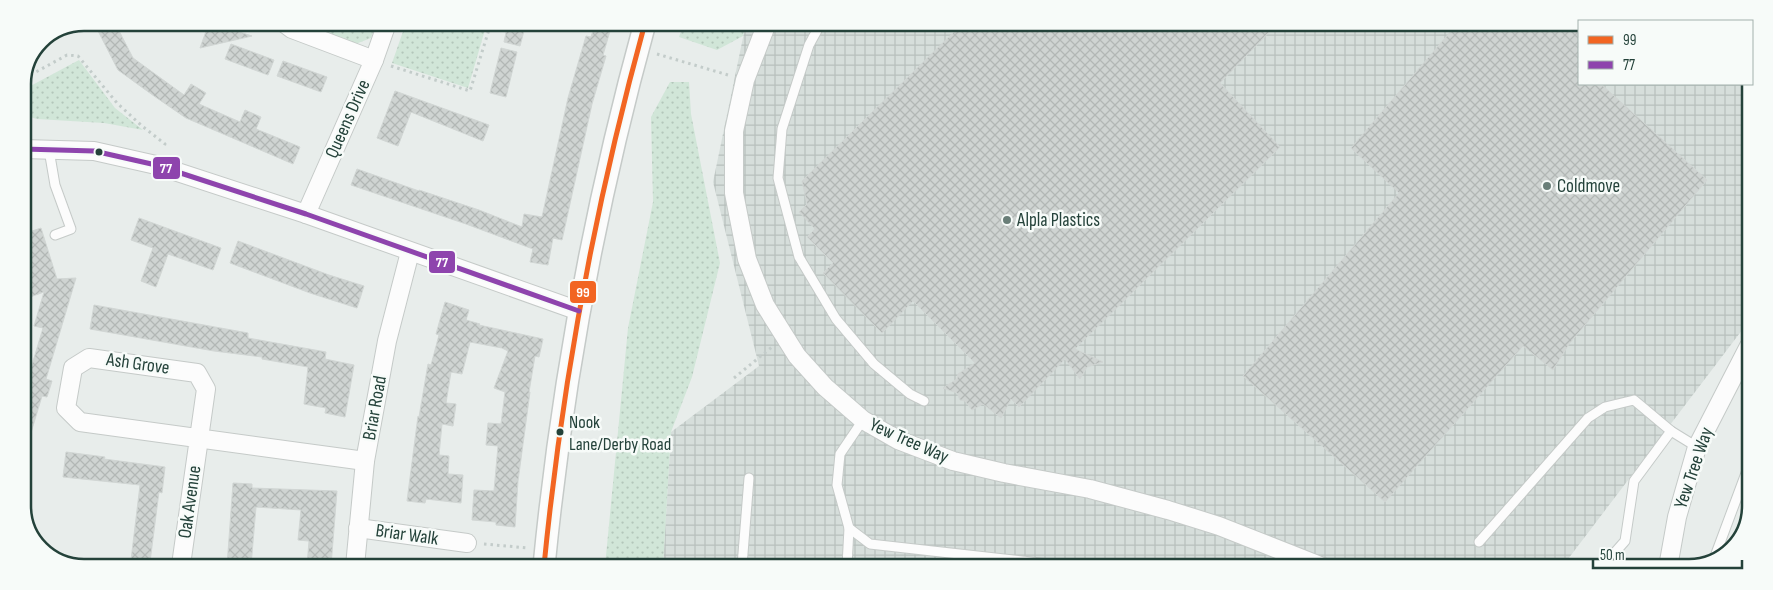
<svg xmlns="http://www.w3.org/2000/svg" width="1773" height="590" viewBox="0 0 1773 590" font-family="'Sofia Sans Condensed',sans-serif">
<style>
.industrial{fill:url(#industrial-grid)}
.grass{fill:url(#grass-dots)}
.building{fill:url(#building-cross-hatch);stroke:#d1d6d4}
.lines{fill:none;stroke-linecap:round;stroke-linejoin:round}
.service-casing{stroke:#c5cac8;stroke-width:11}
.minor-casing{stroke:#c5cac8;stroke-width:20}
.tertiary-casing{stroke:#c5cac8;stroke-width:24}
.path{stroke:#c3ccca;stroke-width:3;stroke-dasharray:2.5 4;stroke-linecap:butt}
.service{stroke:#fcfcfc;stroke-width:9}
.minor{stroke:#fcfcfc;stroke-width:18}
.tertiary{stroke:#fcfcfc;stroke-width:21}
.bus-1-casing{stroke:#f7fbf9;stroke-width:9}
.bus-2-casing{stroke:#f7fbf9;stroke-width:9}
.bus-1{stroke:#f26522;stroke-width:5}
.bus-2{stroke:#8e44ad;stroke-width:5}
.bus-dot{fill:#24423a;stroke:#f7fbf9;stroke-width:2}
.poi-dot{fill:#697e78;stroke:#f7fbf9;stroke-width:2}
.labels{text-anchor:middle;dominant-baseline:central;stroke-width:5;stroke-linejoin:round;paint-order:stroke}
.bus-label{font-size:18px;fill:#24423a;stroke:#f7fbf9;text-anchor:start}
.street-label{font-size:19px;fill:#24423a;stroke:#f7fbf9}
.poi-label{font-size:19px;fill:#24423a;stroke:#f7fbf9;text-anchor:start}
.rim{fill:none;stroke:#24423a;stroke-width:2.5}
.line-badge{stroke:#f7fbf9;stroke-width:2}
.badge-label{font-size:14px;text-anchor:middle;font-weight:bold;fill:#fff}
</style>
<defs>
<pattern id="industrial-grid" width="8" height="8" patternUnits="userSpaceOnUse" patternTransform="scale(1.25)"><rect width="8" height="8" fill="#d6dedb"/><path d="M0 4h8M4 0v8" fill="none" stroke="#b8c0bd"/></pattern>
<pattern id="grass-dots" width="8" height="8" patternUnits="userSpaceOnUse" patternTransform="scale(1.25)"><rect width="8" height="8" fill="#d1e6d8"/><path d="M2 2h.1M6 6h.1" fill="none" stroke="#b3c6ba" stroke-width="1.8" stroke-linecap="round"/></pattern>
<pattern id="building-cross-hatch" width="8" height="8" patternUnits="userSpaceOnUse" patternTransform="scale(1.25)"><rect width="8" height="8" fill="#cfd4d2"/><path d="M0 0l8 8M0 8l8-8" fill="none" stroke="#b2b7b5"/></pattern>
</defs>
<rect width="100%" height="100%" fill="#e8edeb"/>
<!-- industrial -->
<path class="industrial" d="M746,23l833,2v59h171l-1,237 -187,246 -899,-1 8,-134 88,-66 -46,-184z"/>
<!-- grass -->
<g class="grass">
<path d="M295,23h81l-5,15 -18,7z"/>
<path d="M406,23h81l-19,65 -76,-25z"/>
<path d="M684,23h62l-3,13 -26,14 -38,-13z"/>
<path d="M79,60l36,48 28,22 -39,-7 -67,-4 -14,-4v-25z"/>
<path d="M670,82h19l2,32 29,149 -28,114 -21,55 -8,134h-58l23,-238 25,-126 -2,-85z"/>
</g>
<!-- building -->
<g class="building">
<path d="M94,23h21l18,35 51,37 7,-11 15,9 -7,11 41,18 5,-12 16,7 -5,12 44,18 -7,17 -107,-46 -32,-22 -36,-26z"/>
<path d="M209,23h26l-2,7 19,6 -52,12z"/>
<path d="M508,23h18l-6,23 -16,-4z"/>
<path d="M962,24h315l-57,59 60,64 -205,202 28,13 -16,5 -7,12 -15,-20 -46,48 -8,-8 -10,19 -18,-14 -11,6 -7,-9 -5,-1 -3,-7 -14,-5 14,-9 1,-5 17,-11 -62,-62 -31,32 -59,-60 10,-10 -26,-26 8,-8 -16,-17 8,-8 -5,-23z"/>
<path d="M1457,24h122v60h22l106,96 -138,164 -16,26 -30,-24 -138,156 -142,-126 156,-183 -48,-45z"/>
<path d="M594,27l16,4 -7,24 3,1 -14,48 -30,136 -9,-2 -5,27 -18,-3 3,-13 -67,-25 -115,-39 6,-16 62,22v-1l60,20 43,17 2,-13 18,3 26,-119 18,-62 5,1z"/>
<path d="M231,44l43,16 -6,15 -43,-16z"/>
<path d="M501,48l16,4 -11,45 -16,-4z"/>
<path d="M283,61l44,16 -6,15 -44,-16z"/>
<path d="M395,91l94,34 -6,16 -72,-29 -13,34 -21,-8z"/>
<path d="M139,218l82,30 -8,22 -45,-16 -12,33 -15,-6 12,-33 -22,-8z"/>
<path d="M41,228l16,51 19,-1 -30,101 6,2 -5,16 -5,-1 -15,50 -4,-1v-50l20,-67 -9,-2 10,-34 -14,5 -7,-25v-38z"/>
<path d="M238,241l91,34 35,11 -7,22 -47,-15 -80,-30z"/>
<path d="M445,302l24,8 -3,10 14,4 -1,1 64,14 -4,18 -4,-1 -6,36h1l-12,89 -3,46 -19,-2v-3l-24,-2 2,-30 20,1 4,-45 -12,-1 2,-22 13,1 4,-32 -11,-4 14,-37 -6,-3 -32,-6 -8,32 -11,-2 -5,31 10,1 -3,22 -11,-2 -3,31 10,1 -1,18 15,1 -2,28 -35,-4 -1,4 -18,-2 11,-85 1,1 9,-53 3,1 8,-30 -3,-1z"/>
<path d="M94,305l154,28v5l78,14 -1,7 29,6 -9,52 -20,-4 1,-5 -22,-4 4,-37 -46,-8v-2l-48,-6 -124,-22z"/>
<path d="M66,452l39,5 -1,2 61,8 -3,26 -3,-1 -9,70 -19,-2 9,-75 -77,-8z"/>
<path d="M233,483l19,1v4l85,3 -6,75h-24l2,-25 -11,-1 3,-30 -45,-3 -5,59h-24z"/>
</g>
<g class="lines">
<!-- service casing -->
<g class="service-casing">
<g id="service">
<path d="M821,23l-12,22 -27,84 -4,49 21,79 37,62 38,45 36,30 14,7"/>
<path d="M49,150l6,35 16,44 -16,6"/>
<path d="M863,420l-23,34 -3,31 12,43 21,16 205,23"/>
<path d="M1479,542l109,-124 17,-11 29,-7 37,31 26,16"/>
<path d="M1714,559l35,-94"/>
<path d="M742,566l7,-88"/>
<path d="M847,566l2,-38"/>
<path d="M1602,567l23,-26 9,-60 37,-50"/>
</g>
</g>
<!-- minor casing -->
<g class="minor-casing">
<g id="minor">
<path d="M284,23l8,6 82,31"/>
<path d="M767,23l-22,57 -11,51v62l13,66 18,46 32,51 28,31 38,33 35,20 55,21 51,12 86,16 78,21 51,16 104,41"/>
<path d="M23,149l71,2 62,14 150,49 273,97"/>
<path d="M306,214l68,-154 13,-37"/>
<path d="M358,528l109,15"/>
<path d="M181,565l25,-176 -9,-16 -108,-15 -16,10 -7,40 14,14 285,39"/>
<path d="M355,566l10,-105 22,-120 23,-89"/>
<path d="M1668,567l9,-50 20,-70 52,-101"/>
</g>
</g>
<!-- tertiary casing -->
<g class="tertiary-casing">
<path id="tertiary" d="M544,566c18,-184 52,-365 101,-543"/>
</g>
<!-- path -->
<g class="path">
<path d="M657,54l71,21"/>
<path d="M391,66l79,25 21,-68"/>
<path d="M25,78l42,-23 11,1 39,47 25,23 23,18 -2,5"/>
<path d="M734,378l38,-31"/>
<path d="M484,544l44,4"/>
</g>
<!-- service -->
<use href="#service" class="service"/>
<!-- minor -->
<use href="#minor" class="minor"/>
<!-- tertiary -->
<use href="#tertiary" class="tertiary"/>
<!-- bus-1 casing -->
<g class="bus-1-casing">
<path id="bus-1" d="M544,566c18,-184 52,-365 101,-543"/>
</g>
<!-- bus-2 casing -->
<g class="bus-2-casing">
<path id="bus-2" d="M23,149l71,2 62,14 150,49 273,97"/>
</g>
<!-- bus-1 -->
<use href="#bus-1" class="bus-1"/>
<!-- bus-2 -->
<use href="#bus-2" class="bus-2"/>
</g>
<!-- markers -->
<g class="bus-dot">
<circle cx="99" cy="152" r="4.5"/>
<circle cx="560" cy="432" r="4.5"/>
</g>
<g class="poi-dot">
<circle cx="1547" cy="186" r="5"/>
<circle cx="1007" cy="220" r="5"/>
</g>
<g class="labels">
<!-- bus labels -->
<g class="bus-label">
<text x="569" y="422">Nook<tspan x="569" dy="22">Lane/Derby Road</tspan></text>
</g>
<!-- street labels -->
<g class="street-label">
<text transform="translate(348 119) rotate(-66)">Queens Drive</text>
<text transform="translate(138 364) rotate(8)">Ash Grove</text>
<text transform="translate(375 408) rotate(-80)">Briar Road</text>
<text transform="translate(909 441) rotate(24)">Yew Tree Way</text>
<text transform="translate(1694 468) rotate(-71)">Yew Tree Way</text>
<text transform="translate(190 502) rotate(-82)">Oak Avenue</text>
<text transform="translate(407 535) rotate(8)">Briar Walk</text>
</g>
<!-- poi labels -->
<g class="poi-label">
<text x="1557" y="186">Coldmove</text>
<text x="1017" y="220">Alpla Plastics</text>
</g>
</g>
<!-- crop -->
<path d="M0 0H1773V590H0ZM84 31H1689A53 53 0 0 1 1742 84V506A53 53 0 0 1 1689 559H84A53 53 0 0 1 31 506V84A53 53 0 0 1 84 31Z" fill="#f7fbf9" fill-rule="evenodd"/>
<path class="rim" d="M84 31H1689A53 53 0 0 1 1742 84V506A53 53 0 0 1 1689 559H84A53 53 0 0 1 31 506V84A53 53 0 0 1 84 31Z"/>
<g class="line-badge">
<rect x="152" y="156" width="29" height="24" rx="5" fill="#8e44ad"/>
<rect x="428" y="250" width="28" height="24" rx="5" fill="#8e44ad"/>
<rect x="569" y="280" width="28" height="24" rx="5" fill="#f26522"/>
</g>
<g class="badge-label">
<text x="166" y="173">77</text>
<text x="442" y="267">77</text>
<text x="583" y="297">99</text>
</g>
<!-- legend -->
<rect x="1578" y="20" width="175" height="65" fill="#f7fbf9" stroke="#a3b1ad"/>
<rect x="1588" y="36" width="25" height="8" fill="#f26522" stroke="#a3b1ad"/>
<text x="1623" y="45" font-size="15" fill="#24423a">99</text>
<rect x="1588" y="61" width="25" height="8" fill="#8e44ad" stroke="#a3b1ad"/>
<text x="1623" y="70" font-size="15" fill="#24423a">77</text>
<!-- scale -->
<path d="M1593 560v8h149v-8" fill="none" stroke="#24423a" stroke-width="2.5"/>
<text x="1600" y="560" font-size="15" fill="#24423a" stroke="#f7fbf9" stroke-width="4" paint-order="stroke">50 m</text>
</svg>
